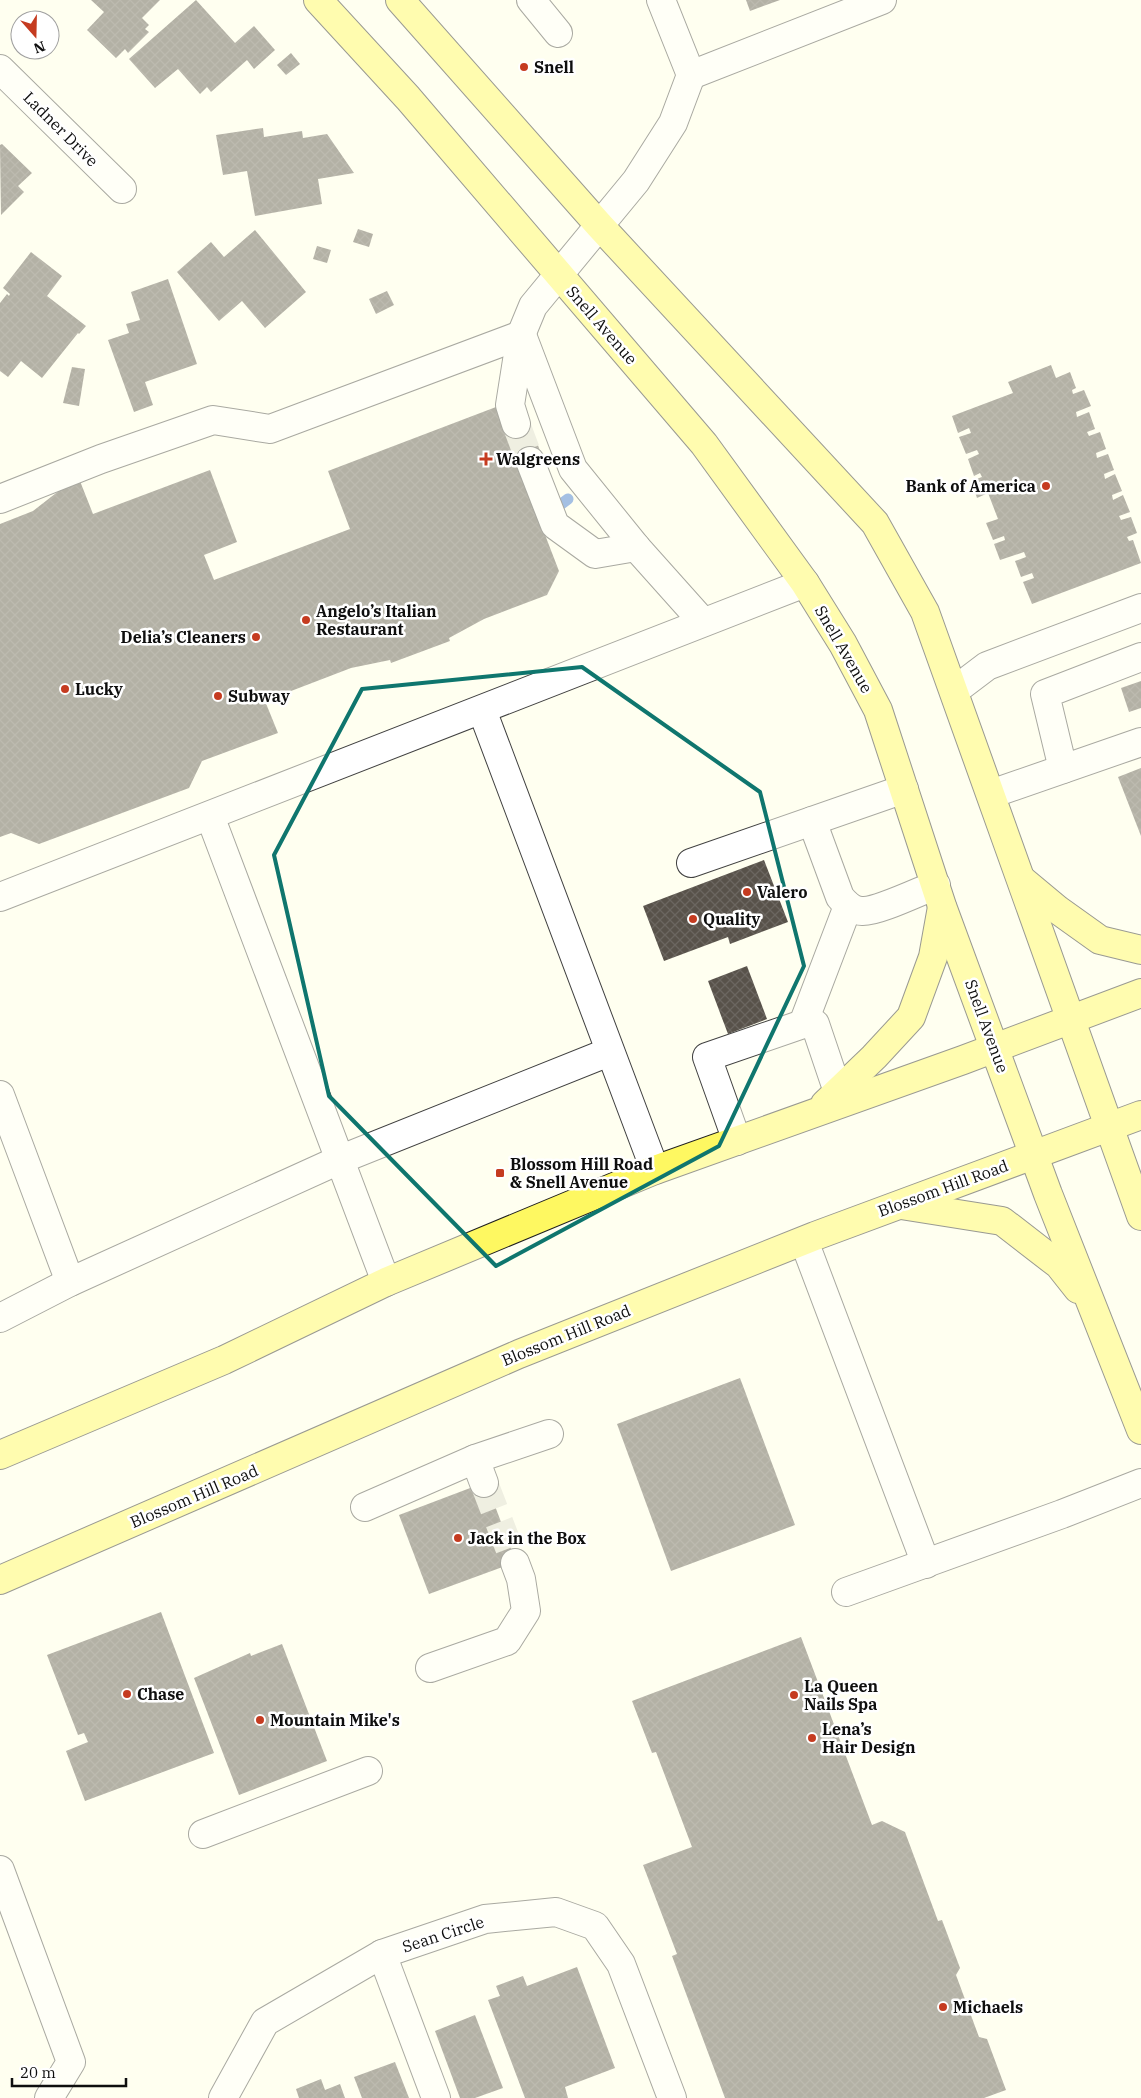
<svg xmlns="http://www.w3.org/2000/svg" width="1141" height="2098" viewBox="0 0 1141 2098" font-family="'IBM Plex Serif',serif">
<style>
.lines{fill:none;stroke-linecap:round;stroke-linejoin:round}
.stream{stroke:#3673d3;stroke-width:11}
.building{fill:url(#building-cross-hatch)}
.minor-tunnel{stroke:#dbdbce;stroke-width:28;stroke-dasharray:28 14;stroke-linecap:butt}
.minor-casing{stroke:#414141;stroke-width:30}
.major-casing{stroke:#1f1f1f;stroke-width:30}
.minor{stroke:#fff;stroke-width:28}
.major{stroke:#fef861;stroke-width:28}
.marked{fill:none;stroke:#0f766e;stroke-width:4;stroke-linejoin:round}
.poi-dot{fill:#c53b20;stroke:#fff;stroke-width:2}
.labels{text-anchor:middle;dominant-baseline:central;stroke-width:5;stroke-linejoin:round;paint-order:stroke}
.poi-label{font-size:16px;font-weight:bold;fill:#0e0e0e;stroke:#fff;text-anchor:start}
.street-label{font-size:16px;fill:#0e0e0e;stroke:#fff}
</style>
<defs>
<pattern id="building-cross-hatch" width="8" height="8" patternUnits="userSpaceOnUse" patternTransform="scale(1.25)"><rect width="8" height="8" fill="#58524a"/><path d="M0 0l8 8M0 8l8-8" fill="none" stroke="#6b6660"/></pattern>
</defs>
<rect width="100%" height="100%" fill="#fffff0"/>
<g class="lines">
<!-- stream -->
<path class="stream" d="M560,505l8,-6"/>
</g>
<!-- building -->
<g class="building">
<path d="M91,0h69l-18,18 7,7 -4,4 4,3 -21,21 -3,-4 -9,9 -29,-28 17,-18z"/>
<path d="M196,0l39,43 19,-17 21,24 -21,19 -7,-9 -36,32 -4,-5 -7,7 -22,-25 -23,19 -26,-29z"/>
<path d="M746,0h34l-30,11z"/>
<path d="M291,53l9,11 -14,11 -9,-10z"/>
<path d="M263,128l1,9 38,-6 1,7 24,-4 27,39 -36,6 4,25 -67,12 -8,-45 -24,4 -7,-40z"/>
<path d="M2,144l30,29 -14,13 6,6 -23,23 -1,-70z"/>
<path d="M358,229l15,5 -4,13 -16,-5z"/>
<path d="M255,230l51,62 -41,36 -23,-27 -23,20 -42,-49 34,-30 13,15z"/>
<path d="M317,246l14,4 -4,13 -14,-4z"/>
<path d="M31,252l31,24 -15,20 39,30 -7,8 -1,-1 -36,45 -21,-17 -13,16 -8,-6v-68l7,-9 2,2 1,-2 -7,-6z"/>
<path d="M168,279l29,85 -52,18 8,23 -19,7 -26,-72 21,-7 -3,-9 14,-4 -9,-28z"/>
<path d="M387,291l7,14 -18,9 -7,-15z"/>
<path d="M1051,365l5,13 14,-6 6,16 -4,2 1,4 11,-4 7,16 -15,6 1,5 12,-5 6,17 -8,3 2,4 11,-4 6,17 -10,4 1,5 11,-4 6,16 -10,4 1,5 10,-5 7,17 -10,4 1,5 10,-5 7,17 -11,4 2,4 10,-3 6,16 -10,4 2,4 4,-1 8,23 -109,41 -9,-22 11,-4 -2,-5 -11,4 -6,-16 11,-4 -2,-5 -24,8 -6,-16 11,-4 -1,-4 -11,4 -7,-17 12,-4 -10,-26 -11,5 -6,-17 11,-4 -2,-4 -6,3 -6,-17 11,-5 -2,-4 -11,4 -7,-17 12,-4 -2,-5 -11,5 -6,-17 61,-23 -5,-11z"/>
<path d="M72,367l13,2 -6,37 -16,-3z"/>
<path d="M496,407l8,21 24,-9 14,37 -24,9 41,106 -12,24 -63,24 -35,19 1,3 -59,22 -1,-3 -39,8 -86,33 13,32 -76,28 -13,27 -150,56 -28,-11 -11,4v-313l33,-13 45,-35 15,38 117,-44 27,72 -33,13 10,25 136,-51 -22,-58z"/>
<path d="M1141,681v27l-12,4 -8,-24z"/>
<path d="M1141,768v68l-23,-59z"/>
<path d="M764,860l24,62 -58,22 -2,-7 -64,24 -21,-55z"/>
<path d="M747,966l20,53 -39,15 -20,-53z"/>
<path d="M740,1378l55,147 -124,46 -54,-147z"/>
<path d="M486,1482l30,80 -87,32 -30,-79z"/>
<path d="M161,1612l53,141 -129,48 -19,-50 22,-9 -4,-9 -6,2 -31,-80z"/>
<path d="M801,1637l71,188 10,-4 23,11 33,89 4,-1 18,48 -4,7 23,62 8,2 19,51 -22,8h-259l-53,-142 5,-2 -34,-89 49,-18 -36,-95 -4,1 -20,-52z"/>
<path d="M282,1644l45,117 -88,34 -45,-117 56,-25 1,3z"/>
<path d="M577,1967l38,101 -50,19 3,11h-43l-37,-98 12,-4 -4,-10 27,-10 4,10z"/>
<path d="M475,2015l28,73 -28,10h-15l-25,-67z"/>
<path d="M395,2062l14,36h-47l-8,-21z"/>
<path d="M321,2079l4,11 15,-6 5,14h-46l-3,-9z"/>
</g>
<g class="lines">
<!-- minor-tunnel -->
<g class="minor-tunnel">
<path d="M516,424l14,37"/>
<path d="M484,1483l31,80"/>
</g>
<!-- minor casing -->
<g class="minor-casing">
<g id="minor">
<path d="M531,0l27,33"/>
<path d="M0,69l122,120"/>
<path d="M691,75l191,-75"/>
<path d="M522,335l51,134 63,78 67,75"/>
<path d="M516,424l-6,-19 11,-70 12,-29 103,-125 37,-58 18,-48 -30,-75"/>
<path d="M530,461l25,64 40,29 41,-7"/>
<path d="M0,499l101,-40 112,-39 57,9 251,-94"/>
<path d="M954,691l33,-25 154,-58"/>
<path d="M482,710l173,460"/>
<path d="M1063,769l-18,-75 96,-37"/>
<path d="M991,794l150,-52"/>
<path d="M210,816l176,466"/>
<path d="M812,821l28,76c5,6 13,14 22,14 15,1 58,-20 74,-26"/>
<path d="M691,863l213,-74"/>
<path d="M0,897l805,-314"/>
<path d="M803,1024l45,-118"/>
<path d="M0,1095l70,187"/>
<path d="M737,1141l-30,-84 96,-33h12l23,68"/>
<path d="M804,1241l122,323"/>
<path d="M0,1318l70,-36 269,-122 270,-108"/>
<path d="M475,1459l9,24"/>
<path d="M365,1507l110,-48 74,-25"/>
<path d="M846,1592l216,-78 79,-31"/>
<path d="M430,1668l77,-27 19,-30 -5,-32 -6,-16"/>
<path d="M203,1834l165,-63"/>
<path d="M0,1870l71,192 -22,36"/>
<path d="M382,1954l54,144"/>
<path d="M223,2098l42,-76 117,-68 103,-35 71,-7 39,14 26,38 51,134"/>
</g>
</g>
<!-- major casing -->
<g class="major-casing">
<g id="major">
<path d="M318,0l90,98 296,346 101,139 38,61 35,66 64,196 106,288 93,236"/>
<path d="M400,0l199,225 276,298 50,89 216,604"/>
<path d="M1022,880l36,30 42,30 41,10"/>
<path d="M825,1104l49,-47 37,-40 22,-60 9,-50"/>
<path d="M901,1205l101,16 57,44 19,24"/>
<path d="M0,1455l224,-95 162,-78 269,-112 308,-110 178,-67"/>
<path d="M0,1580l519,-226 296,-118 326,-121"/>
</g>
</g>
<!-- minor -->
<use href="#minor" class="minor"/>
<!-- major -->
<use href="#major" class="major"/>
</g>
<!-- marked area -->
<path d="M0 0H1141V2098H0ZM582,667l178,125 44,174 -85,180 -223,120 -167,-170 -55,-241 88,-166z" fill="#fffff0" fill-opacity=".55" fill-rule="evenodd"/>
<path class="marked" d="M582,667l178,125 44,174 -85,180 -223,120 -167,-170 -55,-241 88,-166z"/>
<!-- markers -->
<g class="poi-dot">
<circle cx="524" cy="67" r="5"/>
<path d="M483.5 451.5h5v5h5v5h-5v5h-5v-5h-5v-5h5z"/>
<circle cx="1046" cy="486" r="5"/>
<circle cx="306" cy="620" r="5"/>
<circle cx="256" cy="637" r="5"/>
<circle cx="65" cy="689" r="5"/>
<circle cx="218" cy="696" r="5"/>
<circle cx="747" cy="892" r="5"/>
<circle cx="693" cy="919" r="5"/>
<rect x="495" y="1168" width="10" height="10" rx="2.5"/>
<circle cx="458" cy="1538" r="5"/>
<circle cx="127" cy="1694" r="5"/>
<circle cx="794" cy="1695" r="5"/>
<circle cx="260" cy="1720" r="5"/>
<circle cx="812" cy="1738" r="5"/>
<circle cx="943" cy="2007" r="5"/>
</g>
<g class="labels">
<!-- poi labels -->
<g class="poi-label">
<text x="534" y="67">Snell</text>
<text x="496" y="459">Walgreens</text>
<text x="1036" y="486" text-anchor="end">Bank of America</text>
<text x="316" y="611">Angelo’s Italian<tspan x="316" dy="18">Restaurant</tspan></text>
<text x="246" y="637" text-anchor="end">Delia’s Cleaners</text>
<text x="75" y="689">Lucky</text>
<text x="228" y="696">Subway</text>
<text x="757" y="892">Valero</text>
<text x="703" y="919">Quality</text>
<text x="510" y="1164">Blossom Hill Road<tspan x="510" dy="18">&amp; Snell Avenue</tspan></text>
<text x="468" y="1538">Jack in the Box</text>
<text x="804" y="1686">La Queen<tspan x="804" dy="18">Nails Spa</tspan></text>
<text x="137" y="1694">Chase</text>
<text x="270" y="1720">Mountain Mike's</text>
<text x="822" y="1729">Lena’s<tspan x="822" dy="18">Hair Design</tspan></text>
<text x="953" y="2007">Michaels</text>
</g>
<!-- street labels -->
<g class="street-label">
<text transform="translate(61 129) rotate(45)">Ladner Drive</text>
<text transform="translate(602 325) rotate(49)">Snell Avenue</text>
<text transform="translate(844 649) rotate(60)">Snell Avenue</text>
<text transform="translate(987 1026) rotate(70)">Snell Avenue</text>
<text transform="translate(943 1188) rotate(-20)">Blossom Hill Road</text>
<text transform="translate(566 1335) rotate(-22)">Blossom Hill Road</text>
<text transform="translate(194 1496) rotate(-23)">Blossom Hill Road</text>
<text transform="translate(443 1934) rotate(-18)">Sean Circle</text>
</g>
</g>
<!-- north arrow -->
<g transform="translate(35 35) rotate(160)"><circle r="24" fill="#ffffff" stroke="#9f9f9f"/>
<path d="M0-4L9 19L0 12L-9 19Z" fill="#c53b20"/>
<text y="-8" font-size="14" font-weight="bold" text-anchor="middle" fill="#0e0e0e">N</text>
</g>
<!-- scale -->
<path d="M12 2078v8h114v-8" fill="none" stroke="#0e0e0e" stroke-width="2.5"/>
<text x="20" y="2078" font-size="15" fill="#0e0e0e" stroke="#ffffff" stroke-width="4" paint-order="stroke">20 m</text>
</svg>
